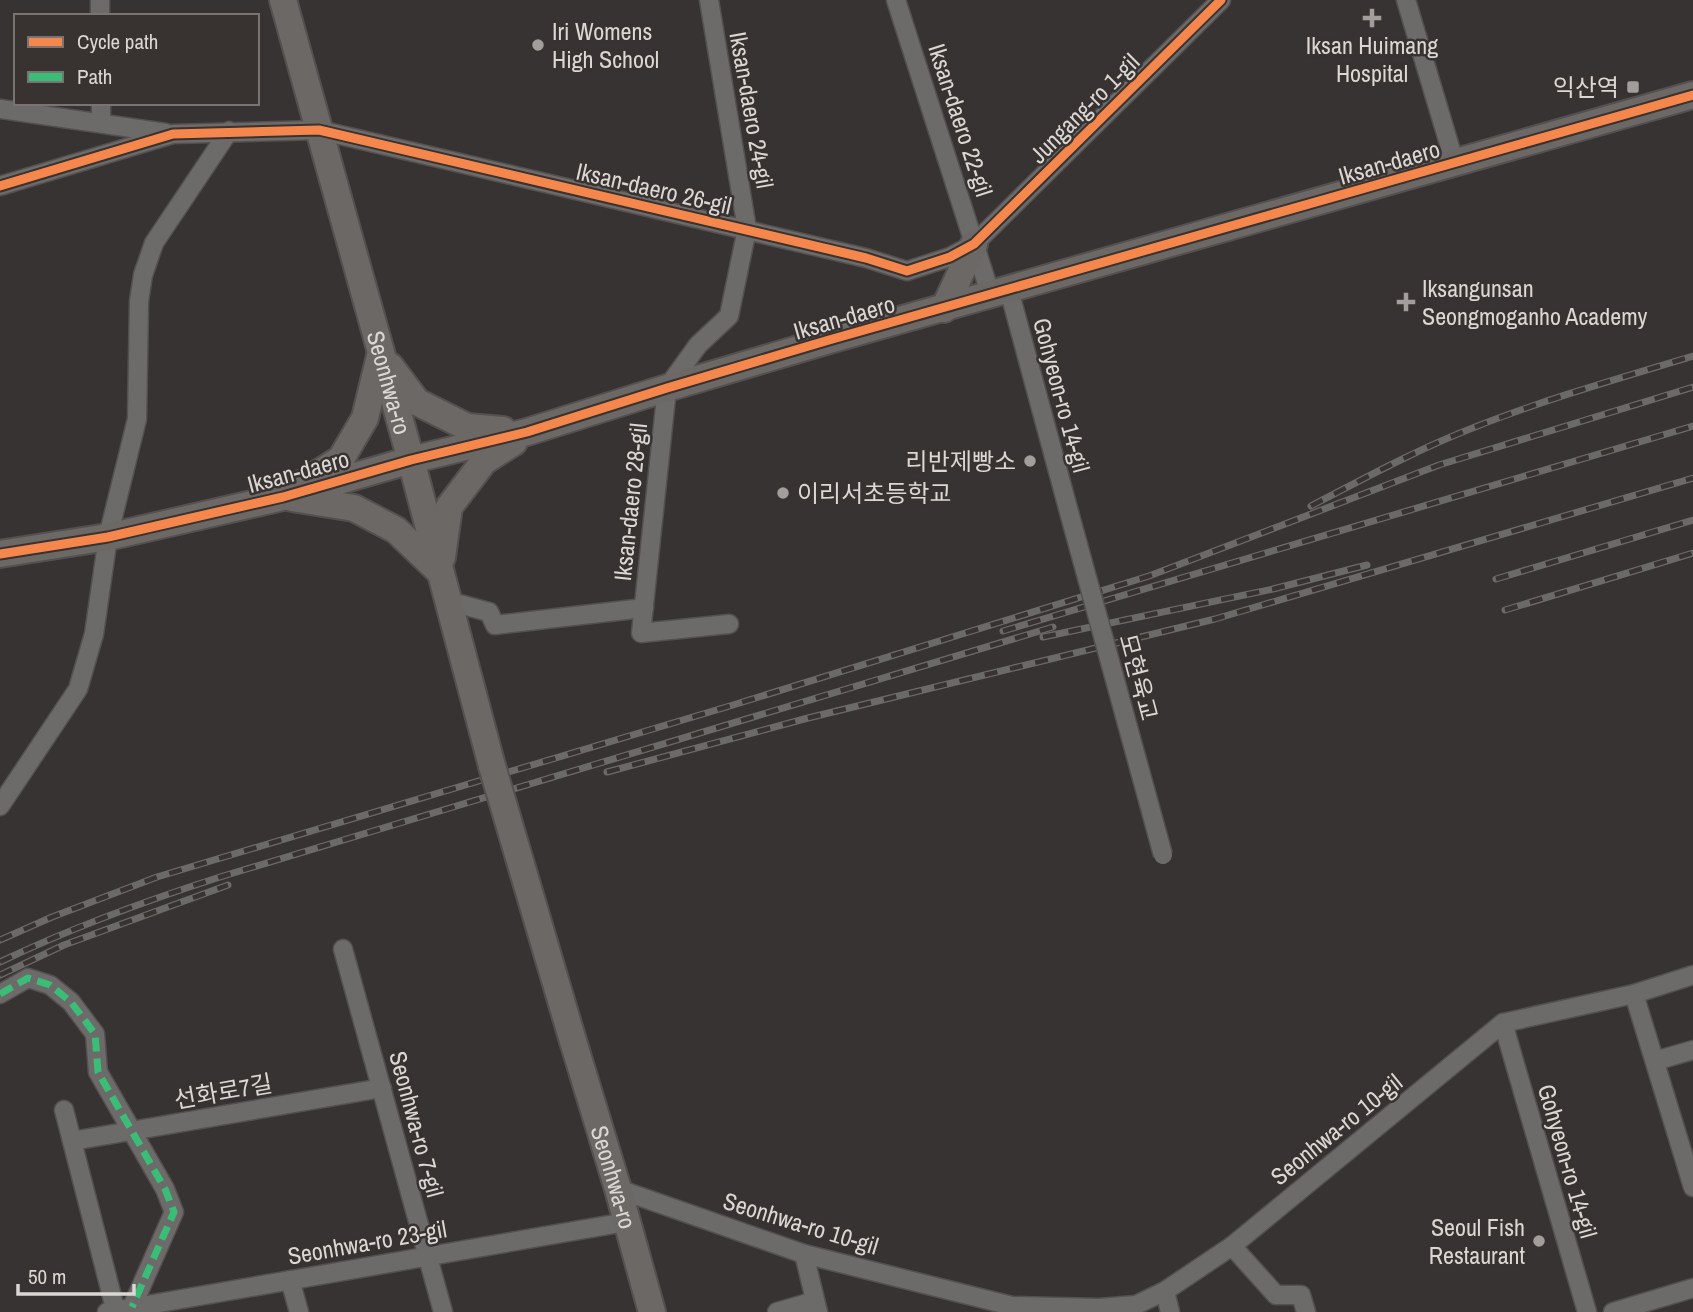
<svg xmlns="http://www.w3.org/2000/svg" width="1693" height="1312" viewBox="0 0 1693 1312" font-family="'Archivo Narrow','Noto Sans KR',sans-serif">
<style>
.lines{fill:none;stroke-linecap:round;stroke-linejoin:round}
.street-casing{stroke:#53504f;stroke-width:21}
.secondary-casing{stroke:#53504f;stroke-width:30}
.street{stroke:#6d6b6a;stroke-width:18}
.secondary{stroke:#6c6866;stroke-width:26}
.rail-casing{stroke:#6c6a69;stroke-width:7}
.rail{stroke:#383230;stroke-width:4.5;stroke-dasharray:13;stroke-linecap:butt}
.street-bridge-casing{stroke:#53504f;stroke-width:21;stroke-linecap:butt}
.secondary-bridge-casing{stroke:#53504f;stroke-width:30;stroke-linecap:butt}
.street-bridge{stroke:#6d6b6a;stroke-width:18}
.secondary-bridge{stroke:#6c6866;stroke-width:26}
.quiet{stroke:#3abd76;stroke-width:7;stroke-dasharray:14 7;stroke-linecap:butt}
.cycleway-casing{stroke:#383230;stroke-width:13}
.cycleway{stroke:#f5874c;stroke-width:9}
.poi-dot{fill:#a19e9c;stroke:#383230;stroke-width:2.5}
.labels{text-anchor:middle;dominant-baseline:central;stroke-width:5;stroke-linejoin:round;paint-order:stroke}
.poi-label{font-size:24px;fill:#dad7d5;stroke:#383230;text-anchor:start}
.street-label{font-size:24px;fill:#dad7d5;stroke:#383230}
</style>
<rect width="100%" height="100%" fill="#363332"/>
<g class="lines">
<!-- street casing -->
<g class="street-casing">
<g id="street">
<path d="M100,0v16"/>
<path d="M709,0l38,229 -18,87 -31,29 -31,43 -26,245 88,-9"/>
<path d="M896,0l95,296"/>
<path d="M1406,0l49,164"/>
<path d="M101,103v19"/>
<path d="M0,109l166,24"/>
<path d="M0,186l173,-52 146,-4 547,128 41,13 43,-14 24,-13 247,-244"/>
<path d="M1009,290l60,222"/>
<path d="M448,601l41,11 6,13 149,-17"/>
<path d="M0,806l78,-117 16,-55 14,-97 29,-118 2,-118 4,-26 11,-32 75,-112"/>
<path d="M343,949l100,363"/>
<path d="M0,994l28,-16 22,7 21,17 24,32 3,38 67,117 9,23 -42,95 2,5"/>
<path d="M1634,994l59,193"/>
<path d="M1503,1023l84,289"/>
<path d="M1655,1061l38,-11"/>
<path d="M64,1110l52,202"/>
<path d="M72,1141l310,-53"/>
<path d="M618,1189l186,65 208,52 87,2 37,-3 29,-14 67,-45 271,-223 131,-29 59,-19"/>
<path d="M1232,1246l44,49h25l5,17"/>
<path d="M804,1254l14,58"/>
<path d="M290,1280l9,32"/>
<path d="M1165,1291l5,21"/>
<path d="M107,1312l519,-90"/>
<path d="M777,1312l38,-11"/>
<path d="M1613,1312l80,-24"/>
</g>
</g>
<!-- secondary casing -->
<g class="secondary-casing">
<g id="secondary">
<path id="s1" d="M283,0l128,460 81,306"/>
<path d="M944,309l30,-65"/>
<path d="M390,366l27,36 50,25 36,3"/>
<path d="M305,482l36,-23 24,-41 15,-62"/>
<path d="M292,498l62,10 42,22 44,42"/>
<path d="M0,554l108,-17 175,-40 128,-37 116,-28 140,-44 162,-48 864,-245"/>
<path d="M442,557l7,-50 35,-46 30,-19"/>
<path id="s2" d="M573,1041l45,148 34,123"/>
</g>
</g>
<!-- street -->
<use href="#street" class="street"/>
<!-- secondary -->
<use href="#secondary" class="secondary"/>
<!-- rail casing -->
<g class="rail-casing">
<g id="rail">
<path d="M1311,506c54,-28 107,-57 164,-79 71,-28 145,-49 218,-71"/>
<path d="M1496,579l197,-59"/>
<path d="M1505,610l188,-57"/>
<path d="M1003,631l690,-205"/>
<path d="M1043,637l230,-48 94,-24"/>
<path d="M607,772l201,-54 407,-99 478,-141"/>
<path d="M0,940l52,-23 105,-40 576,-172 416,-129 290,-111 254,-78"/>
<path d="M0,962c71,-34 145,-61 220,-85l833,-250"/>
<path d="M0,975l64,-30 164,-60"/>
</g>
</g>
<!-- rail -->
<use href="#rail" class="rail"/>
<!-- street-bridge casing -->
<g class="street-bridge-casing">
<path id="street-bridge" d="M1069,512l94,343"/>
</g>
<!-- secondary-bridge casing -->
<g class="secondary-bridge-casing">
<path id="secondary-bridge" d="M492,766l81,275"/>
</g>
<!-- street-bridge -->
<use href="#street-bridge" class="street-bridge"/>
<!-- secondary-bridge -->
<use href="#secondary-bridge" class="secondary-bridge"/>
<!-- quiet -->
<path class="quiet" d="M0,994l28,-16 22,7 21,17 24,32 3,38 67,117 9,23 -42,95"/>
<!-- cycleway casing -->
<g class="cycleway-casing">
<g id="cycleway">
<path d="M0,186l173,-52 146,-4 547,128 41,13 43,-14 24,-13 247,-244"/>
<path d="M0,554l108,-17 175,-40 128,-37 116,-28 140,-44 162,-48 864,-245"/>
</g>
</g>
<!-- cycleway -->
<use href="#cycleway" class="cycleway"/>
</g>
<!-- markers -->
<g class="poi-dot">
<path d="M1368.5 7.5h7v7h7v7h-7v7h-7v-7h-7v-7h7z"/>
<circle cx="538" cy="45" r="7"/>
<rect x="1626" y="80" width="14" height="14" rx="3.5"/>
<path d="M1402.5 291.5h7v7h7v7h-7v7h-7v-7h-7v-7h7z"/>
<circle cx="1030" cy="461" r="7"/>
<circle cx="783" cy="493" r="7"/>
<circle cx="1539" cy="1241" r="7"/>
</g>
<g class="labels">
<!-- poi labels -->
<g class="poi-label">
<text x="552" y="31">Iri Womens<tspan x="552" dy="28">High School</tspan></text>
<text x="1372" y="45" text-anchor="middle">Iksan Huimang<tspan x="1372" dy="28">Hospital</tspan></text>
<text x="1619" y="87" text-anchor="end">익산역</text>
<text x="1422" y="288">Iksangunsan<tspan x="1422" dy="28">Seongmoganho Academy</tspan></text>
<text x="1016" y="461" text-anchor="end">리반제빵소</text>
<text x="797" y="493">이리서초등학교</text>
<text x="1525" y="1227" text-anchor="end">Seoul Fish<tspan x="1525" dy="28">Restaurant</tspan></text>
</g>
<!-- street labels -->
<g class="street-label">
<text transform="translate(1084 108) rotate(-45)">Jungang-ro 1-gil</text>
<text transform="translate(752 110) rotate(80)">Iksan-daero 24-gil</text>
<text transform="translate(961 120) rotate(72)">Iksan-daero 22-gil</text>
<text transform="translate(1389 162) rotate(-16)">Iksan-daero</text>
<text transform="translate(654 188) rotate(13)">Iksan-daero 26-gil</text>
<text transform="translate(844 317) rotate(-16)">Iksan-daero</text>
<text stroke="none"><textPath href="#s1" startOffset="397">Seonhwa-ro</textPath></text>
<text transform="translate(1062 395) rotate(75)">Gohyeon-ro 14-gil</text>
<text transform="translate(298 471) rotate(-15)">Iksan-daero</text>
<text transform="translate(630 502) rotate(-84)">Iksan-daero 28-gil</text>
<text transform="translate(1139 677) rotate(75)">모현육교</text>
<text transform="translate(223 1091) rotate(-10)">선화로7길</text>
<text transform="translate(417 1124) rotate(75)">Seonhwa-ro 7-gil</text>
<text transform="translate(1336 1129) rotate(-39)">Seonhwa-ro 10-gil</text>
<text transform="translate(1568 1161) rotate(74)">Gohyeon-ro 14-gil</text>
<text stroke="none"><textPath href="#s2" startOffset="142">Seonhwa-ro</textPath></text>
<text transform="translate(801 1223) rotate(17)">Seonhwa-ro 10-gil</text>
<text transform="translate(367 1242) rotate(-10)">Seonhwa-ro 23-gil</text>
</g>
</g>
<!-- legend -->
<rect x="14" y="14" width="245" height="91" fill="#383230" stroke="#797472" stroke-width="2"/>
<rect x="28" y="37" width="35" height="10" fill="#f5874c" stroke="#797472" stroke-width="2"/>
<text x="77" y="49" font-size="21" fill="#dad7d5">Cycle path</text>
<rect x="28" y="72" width="35" height="10" fill="#3abd76" stroke="#797472" stroke-width="2"/>
<text x="77" y="84" font-size="21" fill="#dad7d5">Path</text>
<!-- scale -->
<path d="M18 1284v10h116v-10" fill="none" stroke="#dad7d5" stroke-width="3.5"/>
<text x="28" y="1284" font-size="21" fill="#dad7d5" stroke="#383230" stroke-width="5" paint-order="stroke">50 m</text>
</svg>
